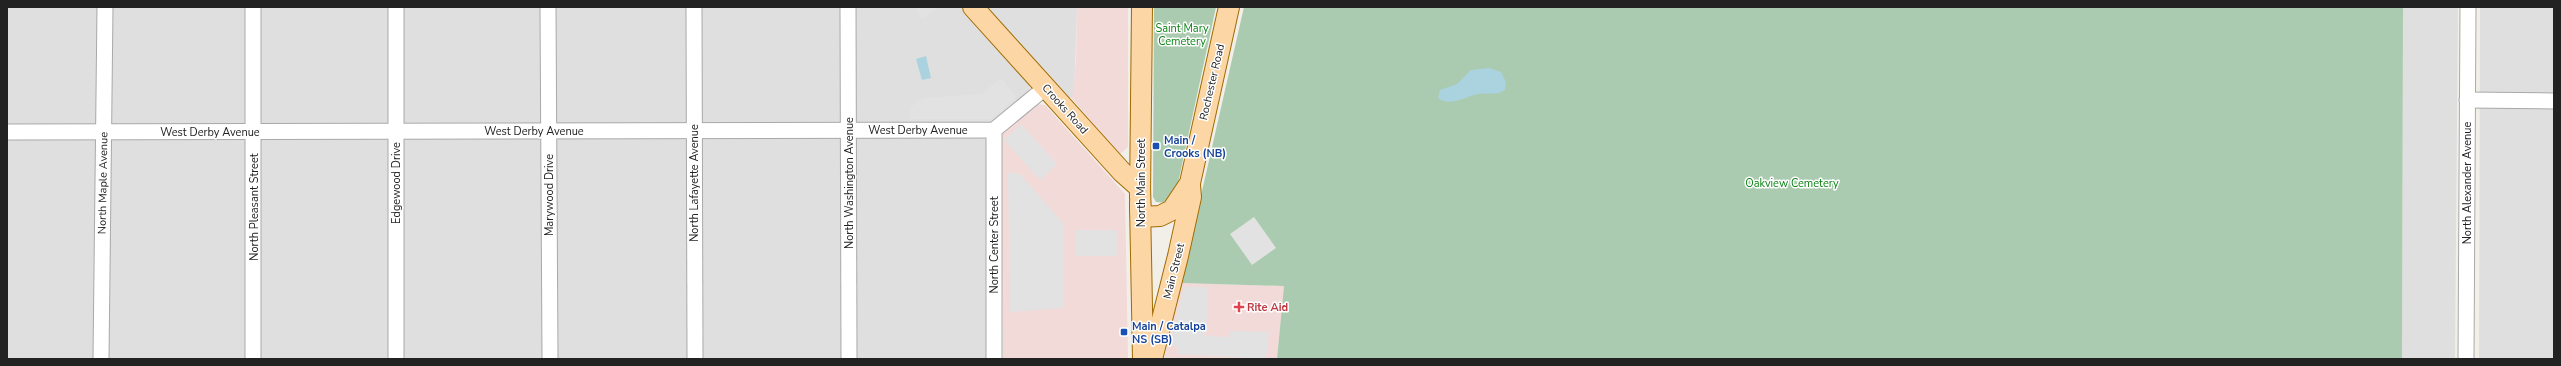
<svg xmlns="http://www.w3.org/2000/svg" width="2561" height="366" viewBox="0 0 2561 366" font-family="'Nunito Sans',sans-serif">
<style>
.residential{fill:#e0dfdf}
.commercial{fill:#f2dad9}
.cemetery{fill:#aacbaf}
.parking{fill:#e2e2e2}
.water{fill:#aad3df}
.lines{fill:none;stroke-linecap:round;stroke-linejoin:round}
.minor-casing{stroke:#a9a9a9;stroke-width:17}
.major-casing{stroke:#a06b00;stroke-width:22}
.minor{stroke:#fff;stroke-width:15}
.major{stroke:#fcd6a4;stroke-width:20}
.transit-dot{fill:#1a4fb4;stroke:#fff;stroke-width:1.5}
.health-dot{fill:#e0444e;stroke:#fff;stroke-width:1.5}
.labels{text-anchor:middle;dominant-baseline:central;stroke-width:3;stroke-linejoin:round;paint-order:stroke}
.park-label{font-size:11px;fill:#0c8416;stroke:#fff}
.street-label{font-size:11px;fill:#222;stroke:#fff}
.transit-label{font-size:11px;font-weight:bold;fill:#164399;stroke:#fff;text-anchor:start}
.health-label{font-size:11px;font-weight:bold;fill:#be3a42;stroke:#fff;text-anchor:start}
</style>
<rect width="100%" height="100%" fill="#f2efe9"/>
<!-- residential -->
<g class="residential">
<path d="M7,7h954l67,75 2,7 -1,3 -31,28 -9,239h-982z"/>
<path d="M986,7h91l-3,90 -6,2z"/>
<path d="M2403,7h55l-3,352h-53z"/>
<path d="M2480,7h74v352h-75z"/>
</g>
<!-- commercial -->
<g class="commercial">
<path d="M1077,7h51v140l-8,7 -48,-55 4,-38z"/>
<path d="M1036,104l9,1 80,89 3,165h-125l-2,-225z"/>
<path d="M1181,283l103,3 -7,73h-113z"/>
</g>
<!-- cemetery -->
<g class="cemetery">
<path d="M1154,7h62l-38,176 -9,20 -13,-1 -3,-5z"/>
<path d="M1244,7h1159l-1,352h-1125l7,-73 -103,-3z"/>
</g>
<!-- parking -->
<g class="parking">
<path d="M915,7h23l-16,12z"/>
<path d="M1001,78l16,19 -25,22h-83l2,-12 12,-9 58,-4z"/>
<path d="M1021,124l36,40 -17,16 -36,-40z"/>
<path d="M1008,173h11l44,50 1,85 -54,4z"/>
<path d="M1254,217l22,31 -24,17 -22,-31z"/>
<rect x="1076" y="230" width="42" height="26"/>
<path d="M1184,287h24l-2,49 24,1v-6l39,1 -3,27 -88,-5v-7l-8,-2z"/>
</g>
<!-- water -->
<g class="water">
<path d="M926,56l5,22 -9,2 -6,-21z"/>
<path d="M1489,68l12,4 5,10 -1,8c-9,6 -17,2 -27,4 -13,3 -28,13 -40,4l2,-8 17,-6 14,-14z"/>
</g>
<g class="lines">
<!-- minor casing -->
<g class="minor-casing">
<g id="minor">
<path d="M253,7v352"/>
<path d="M396,7v352"/>
<path d="M548,7l2,352"/>
<path d="M694,7l1,352"/>
<path d="M848,7l1,352"/>
<path d="M2467,100l87,1"/>
<path d="M7,132l987,-2 51,-42"/>
<path d="M101,359l4,-352"/>
<path d="M994,359v-229"/>
<path d="M2466,359l2,-352"/>
</g>
</g>
<!-- major casing -->
<g class="major-casing">
<g id="major">
<path d="M973,7l149,165 18,16 1,29"/>
<path d="M1140,197l2,-190"/>
<path d="M1140,204l1,13 19,-1 12,-6 18,-27 39,-176"/>
<path d="M1140,204l3,155"/>
<path d="M1152,359l26,-103 13,-59 -1,-12"/>
</g>
</g>
<!-- minor -->
<use href="#minor" class="minor"/>
<!-- major -->
<use href="#major" class="major"/>
</g>
<!-- markers -->
<g class="transit-dot">
<rect x="1152" y="142" width="8" height="8" rx="2"/>
<rect x="1120" y="328" width="8" height="8" rx="2"/>
</g>
<path class="health-dot" d="M1237 301h4v4h4v4h-4v4h-4v-4h-4v-4h4z"/>
<g class="labels">
<!-- park labels -->
<g class="park-label">
<text x="1182" y="28">Saint Mary<tspan x="1182" dy="13">Cemetery</tspan></text>
<text x="1792" y="183">Oakview Cemetery</text>
</g>
<!-- street labels -->
<g class="street-label">
<text transform="translate(1212 82) rotate(-77)">Rochester Road</text>
<text transform="translate(1065 109) rotate(48)">Crooks Road</text>
<text x="918" y="130">West Derby Avenue</text>
<text x="534" y="131">West Derby Avenue</text>
<text x="210" y="132">West Derby Avenue</text>
<text transform="translate(103 183) rotate(-89)">North Maple Avenue</text>
<text transform="translate(396 183) rotate(-90)">Edgewood Drive</text>
<text transform="translate(694 183) rotate(-90)">North Lafayette Avenue</text>
<text transform="translate(849 183) rotate(-90)">North Washington Avenue</text>
<text transform="translate(1141 183) rotate(-90)">North Main Street</text>
<text transform="translate(2467 183) rotate(-90)">North Alexander Avenue</text>
<text transform="translate(549 195) rotate(-90)">Marywood Drive</text>
<text transform="translate(254 207) rotate(-90)">North Pleasant Street</text>
<text transform="translate(994 245) rotate(-90)">North Center Street</text>
<text transform="translate(1174 271) rotate(-76)">Main Street</text>
</g>
<!-- transit labels -->
<g class="transit-label">
<text x="1164" y="140">Main /<tspan x="1164" dy="13">Crooks (NB)</tspan></text>
<text x="1132" y="326">Main / Catalpa<tspan x="1132" dy="13">NS (SB)</tspan></text>
</g>
<!-- health labels -->
<g class="health-label">
<text x="1247" y="307">Rite Aid</text>
</g>
</g>
<!-- border -->
<rect width="2561" height="366" fill="none" stroke="#222222" stroke-width="16"/>
</svg>
